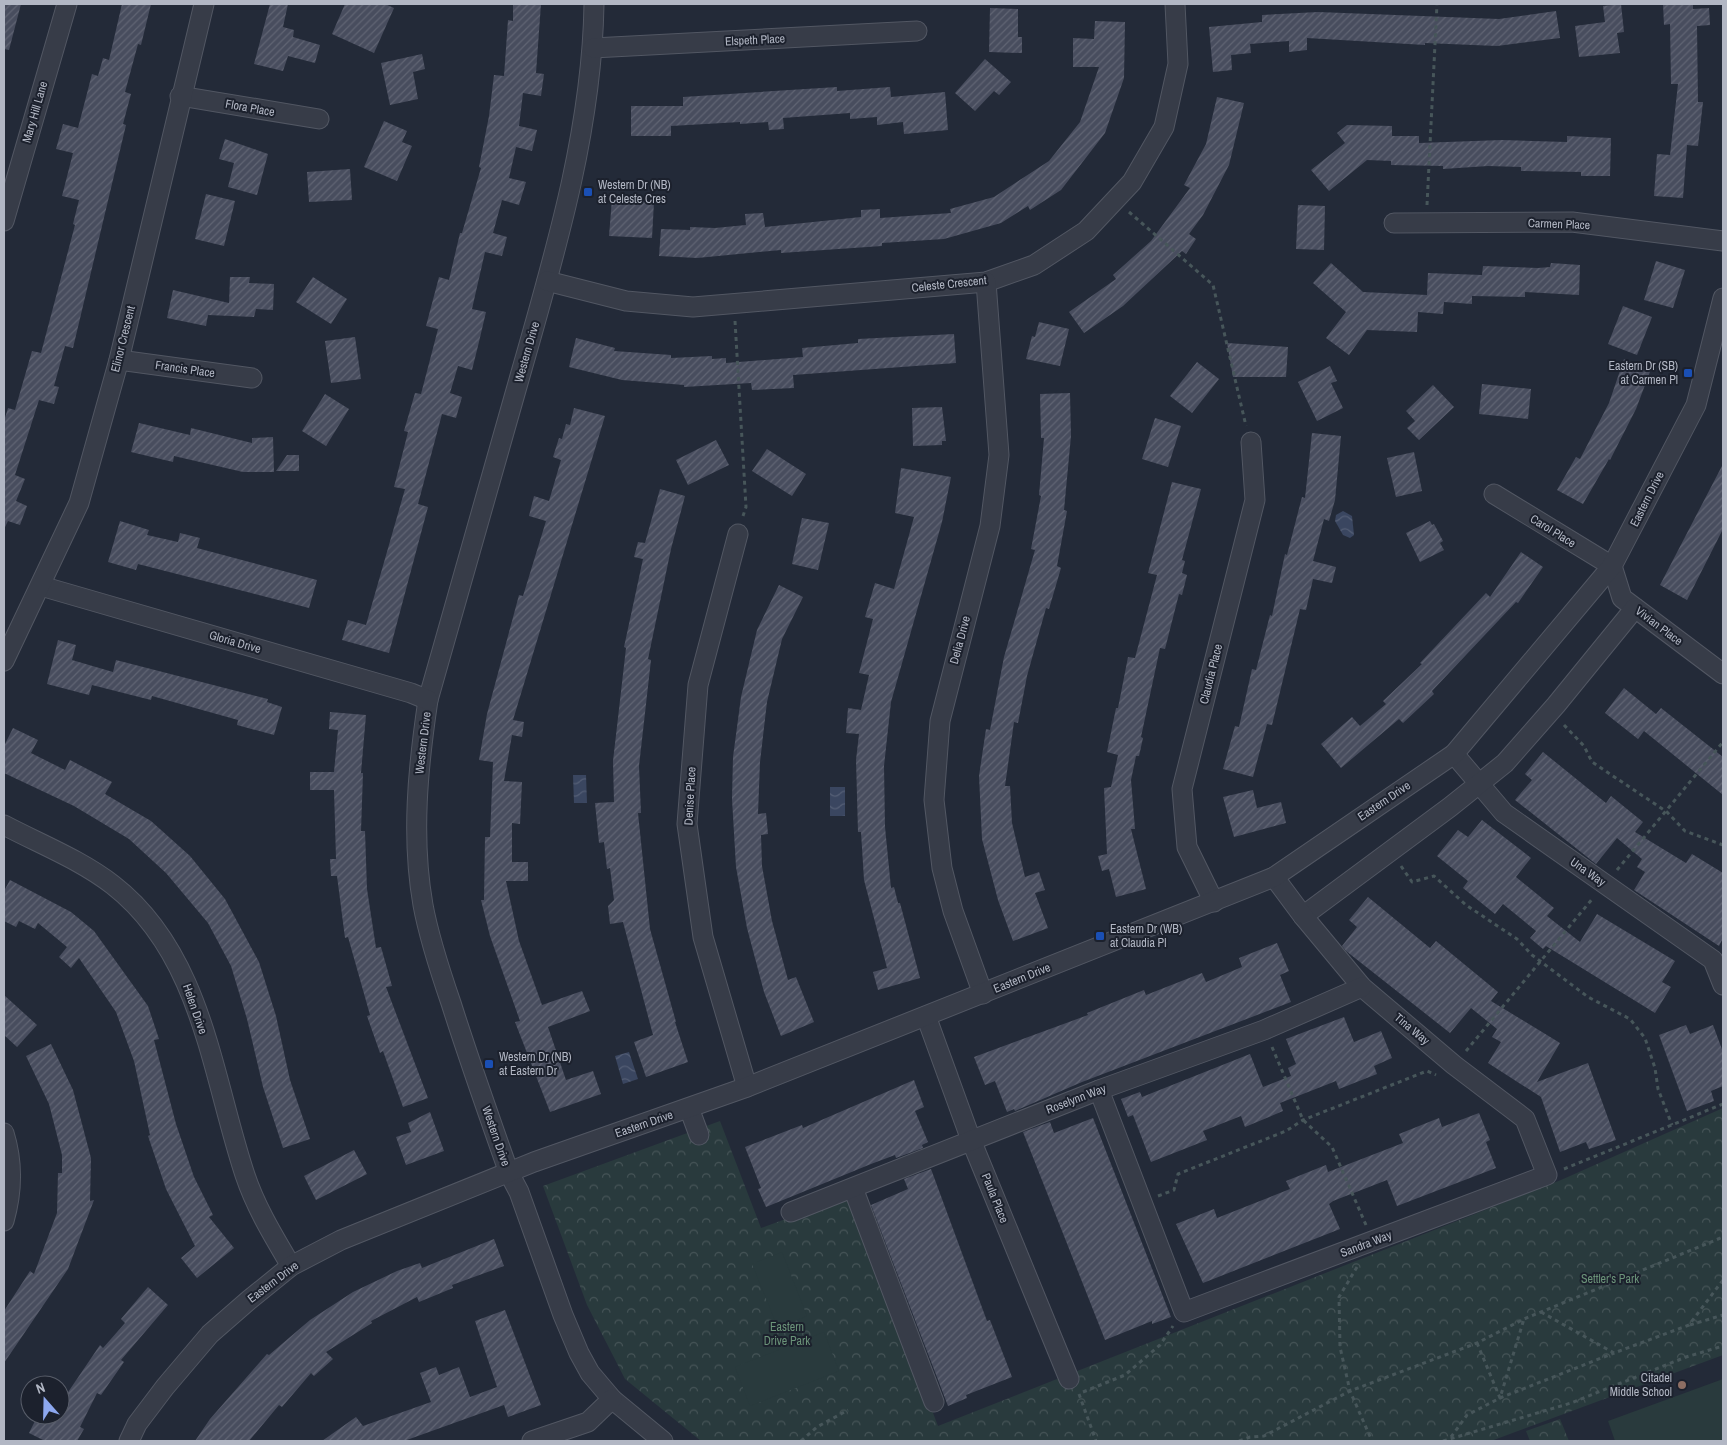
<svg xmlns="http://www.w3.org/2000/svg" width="1727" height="1445" viewBox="0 0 1727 1445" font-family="'Archivo Narrow',sans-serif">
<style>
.park{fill:url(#park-crowns)}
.pitch{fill:#293a3d}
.water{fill:url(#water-waves)}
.building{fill:url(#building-hatch)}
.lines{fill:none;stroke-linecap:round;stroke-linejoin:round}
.minor-casing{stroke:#525763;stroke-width:21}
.path{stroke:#47565a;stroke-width:3;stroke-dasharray:4 4;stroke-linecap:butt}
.minor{stroke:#373c48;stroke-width:19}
.transit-dot{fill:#1a4fb4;stroke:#1c212d;stroke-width:2}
.education-dot{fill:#8d6e63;stroke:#1c212d;stroke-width:2}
.labels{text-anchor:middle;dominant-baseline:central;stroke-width:4;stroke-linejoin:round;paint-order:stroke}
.street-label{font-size:12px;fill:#b2b7c4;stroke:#1c212d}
.poi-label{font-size:12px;fill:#b2b7c4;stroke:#1c212d;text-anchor:start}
.park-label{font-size:12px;fill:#6b9379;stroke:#1c212d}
</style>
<defs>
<pattern id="park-crowns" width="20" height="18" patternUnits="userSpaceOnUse" patternTransform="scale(1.25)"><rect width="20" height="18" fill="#293a3d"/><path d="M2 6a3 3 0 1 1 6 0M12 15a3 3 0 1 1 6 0" fill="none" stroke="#465457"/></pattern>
<pattern id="water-waves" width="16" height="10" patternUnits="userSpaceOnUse" patternTransform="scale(1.25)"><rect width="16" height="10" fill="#3a4660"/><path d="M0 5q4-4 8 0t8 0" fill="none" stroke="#545e75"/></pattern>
<pattern id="building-hatch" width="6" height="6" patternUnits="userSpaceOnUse" patternTransform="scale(1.25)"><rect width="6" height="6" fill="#484d5e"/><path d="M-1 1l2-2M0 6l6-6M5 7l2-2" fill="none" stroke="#606473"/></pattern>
</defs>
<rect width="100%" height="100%" fill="#232a38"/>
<!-- park -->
<g class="park">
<path d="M1723,1108v247l-232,86h-790l-76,-62 -38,-74 -44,-119 177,-65 41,107 89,-33 88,231 623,-246z"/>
<path d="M1560,1419l9,22h-39l-4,-10z"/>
</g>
<!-- pitch -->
<g class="pitch">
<path d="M782,1252l25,64 -29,12 -26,-64z"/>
<path d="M824,1332l15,39 -89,35 -15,-39z"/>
<path d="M1723,1379v62h-108l-7,-20z"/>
</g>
<!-- water -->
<g class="water">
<path d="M1343,511l9,5 2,19 -4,3 -7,-3 -8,-14 1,-6z"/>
<path d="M573,775h13l1,28h-13z"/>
<rect x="830" y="787" width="15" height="29"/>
<path d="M629,1052l9,27 -15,5 -8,-28z"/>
</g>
<!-- building -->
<g class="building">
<path d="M4,4h17l-12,46 -5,-1z"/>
<path d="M122,4h29l-10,41 -3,-1 -13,48 6,2 -8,30 3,1 -53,223 -8,-2 -11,40 5,1 -5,17 -15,-4 -24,75 10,4 -9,22 11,5 -7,19 -12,-4 -4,8v-108l4,-13 7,2 17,-59 9,2 34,-128 -2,-1 6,-24 -17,-4 11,-43 -17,-4 7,-25 15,4 14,-54 6,2 5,-18 6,2z"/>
<path d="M270,4h18l-5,23 11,3 -1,7 27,8 -5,18 -27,-7 -5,15 -29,-7z"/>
<path d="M345,4h40l9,4 -20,45 -42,-19z"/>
<path d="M513,4h28l-5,69 8,1 -3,22 -18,-3 -4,33 18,4 -5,21 -16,-4 -7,31 17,4 -7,23 -17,-5 -9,33 14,4 -5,19 -17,-4 -13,57 14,3 -8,34 -6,24 -14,-4 -8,27 12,4 -6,21 -14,-4 -24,90 10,3 -39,146 -47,-13 6,-20 18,5 39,-136 -11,-2 14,-55 -4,-1 11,-38 6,1 17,-65 -12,-3 13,-49 10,3 11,-47h2l19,-65 -2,-1 10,-51 5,-41 10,1 4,-56 5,1z"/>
<path d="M1621,4l3,28 -7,1 3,20 -41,4 -4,-31 30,-4 -2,-16z"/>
<path d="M1663,4h30v5l16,-1 1,17 -13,1 1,76h5l-5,44 -11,-1 -4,53 -29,-2 3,-42 13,1 8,-71h-7l-1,-60 -6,1z"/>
<path d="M990,8l28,1v28h4v16l-33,-1z"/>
<path d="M1556,11l4,27 -63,8 -72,-3v2l-118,-7v12l-18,2v-11l-39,3 1,9 -20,2 1,15 -19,2 -4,-45 53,-5v-7l56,-3 181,7z"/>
<path d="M1095,21l30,1 -1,56 -19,55 -44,57 -31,20 -2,-4 -27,17 -57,16 -62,4v3l-101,7v-3l-84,8 -38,-2 2,-27 29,1v-3l25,1 31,-3 -1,-11 18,-1 2,14 96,-10v-7l19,-1v9l71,-5 -1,-4 44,-12 55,-36 31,-39 19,-55h-26v-29l21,1z"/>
<path d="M422,54l3,15 -12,3 5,27 -28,6 -9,-42z"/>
<path d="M985,59l26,23 -12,13 -5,-4 -19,20 -20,-18z"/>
<path d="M837,87v4l53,-4 1,10 54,-5 3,38 -44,4 -1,-12 -26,3v-8l-27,2v-6l-67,5 1,11 -15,1 -1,-8 -28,2v-2l-69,4v10h-40v-30h52v-9z"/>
<path d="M1217,97l27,6 -15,62 -26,50 -14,19 7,5 -10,15 -4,-3 -59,55 -39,27 -15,-21 47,-33 -3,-4 38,-34 39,-53 -6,-3 22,-41z"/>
<path d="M384,121l23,10 -5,11 10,4 -15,35 -33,-14z"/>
<path d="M1347,125l45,1v10h27v7l83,-3 65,2v-6l44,2 -1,38h-29v-4l-60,-1v-4l-33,-1 -45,3v-3l-52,-1v-4l-24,-1 -38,31 -18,-21 34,-27 -8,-10z"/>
<path d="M225,139l43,15 -11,41 -29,-8 6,-24 -15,-4z"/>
<path d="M350,169l2,31 -43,2 -2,-30z"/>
<path d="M206,194l29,7 -11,45 -29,-7z"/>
<path d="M612,199l42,3 -2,36 -43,-2z"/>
<path d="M1298,205l27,1 -1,44 -28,-1z"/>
<path d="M1656,261l29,9 -12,38 -29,-8z"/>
<path d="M1331,263l32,29 64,3 1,-22 54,2 1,-9 55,2 12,-1 1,-4 29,2 -1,30 -54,-3v5l-53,-1v8l-28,-2 -1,12 -25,-2 -1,20 -50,-2 -18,25 -23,-17 20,-26 -33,-29z"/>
<path d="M230,277h20l-1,6 25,1 -1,26 -17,-1 -2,8 -46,-2 -2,11 -39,-8 6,-28 56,13z"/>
<path d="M313,277l34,22 -16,25 -35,-22z"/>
<path d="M1623,306l29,11 -15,38 -29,-11z"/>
<path d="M1039,322l30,7 -9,37 -34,-7 6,-23 3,1z"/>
<path d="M954,334l2,29 -163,12 1,13 -42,2 -1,-7 -67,4v-2l-62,-5 -53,-13 7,-29 39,10 -1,3 57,4v3l41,-2v3l14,-1v5l77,-6 -1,-9 56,-5v-4z"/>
<path d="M355,337l6,42 -30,4 -6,-42z"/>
<path d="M1227,343l61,4 -2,30h-53z"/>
<path d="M1624,359l27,10 -15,40 -26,51 -1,-1 -26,45 -26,-14 19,-33 4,2 29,-56z"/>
<path d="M1197,362l22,17 -27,34 -22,-17z"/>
<path d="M1330,366l7,15 -6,2 12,25 -26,13 -19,-39z"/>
<path d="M1482,384l49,5 -3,30 -49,-5z"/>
<path d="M1433,385l21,22 -35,33 -12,-12 8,-7 -9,-10z"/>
<path d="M1070,393l1,43 -7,74 3,1 -10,55 4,2 -12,41 -3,-1 -19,68 -9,47 -4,-1 -9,64h5l2,37 13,54 14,-5 6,18 -10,3 13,35 -35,13 -15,-41 -16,-61 -3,-63 7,-47 4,1 14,-73 31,-107 -4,-1 10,-53 -2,-1 5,-57h-3l-1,-44z"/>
<path d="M325,394l24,15 -23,37 -24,-15z"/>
<path d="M942,407l4,34h-4v4l-29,1 -1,-38z"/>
<path d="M574,408l31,8 -92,304 11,2 -2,15 -10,-2 -8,46 18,1 -2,42 -8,-1v39h16v19h-22l13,60 23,64 40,-14 8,20 -42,16 18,53 27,-9 8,23 -51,18 -35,-90 5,-1 -30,-85 -9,-36h3l1,-63h5l3,-75 -14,-2 8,-46 32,-119 4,1 23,-75 -17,-5 5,-20 15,5 12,-41 -8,-3 6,-19 3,1 4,-15 4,1z"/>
<path d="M1155,418l26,8 -13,41 -26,-8z"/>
<path d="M139,423l51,12 1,-7 61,15v-5l21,-1 1,35h-31l-69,-16 -1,6 -42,-10z"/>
<path d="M1312,433l29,3 -6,64 -6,21 -5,-2 -11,42 23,6 -4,16 -19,-4 -7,31 -6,-1 -28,116 -5,-1 -14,53 -30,-8 12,-43 4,1 13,-58 4,1 14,-55 2,1 13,-62 2,1 15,-58 3,1z"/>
<path d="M716,440l13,25 -41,20 -12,-25z"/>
<path d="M767,449l39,25 -14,22 -40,-25z"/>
<path d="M1414,452l8,39 -26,6 -9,-39z"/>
<path d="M287,455h12v16h-23z"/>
<path d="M1723,464v65l-36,71 -27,-15z"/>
<path d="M901,468l50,9 -9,45 -51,180 -7,64 1,61 6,61 3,-1 4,16h2l20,75 -42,12 -5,-18 14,-4 -23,-88 -3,-48h-3l-2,-72 3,-26 -13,-1 2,-25 13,2 8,-35 -10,-2 14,-54 -8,-2 10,-34 19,6 20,-72 -19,-4z"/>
<path d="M1172,482l29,7 -19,71 3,1 -3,12 5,2 -5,20 -3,-1 -14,55 -5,-1 -19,89 2,1 -4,18h-3l-5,24 4,49h-4l15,60 -30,8 -7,-28 -7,2 -4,-15 9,-2 -3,-66 7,-1 7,-32 -11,-3 9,-44h2l10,-51 7,1 22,-83 -9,-2z"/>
<path d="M660,489l25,7 -14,53 -23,110 3,1 -12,106 2,47h-3l12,116 26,93h-1l13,40 -42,15 -12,-35 19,-7 -30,-113 -13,2 -2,-18 6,-6 -4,-32 -3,1 -3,-27 -5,1 -4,-40 19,-1 -1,-41 13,-113 -2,-1 19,-88 -9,-2 4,-15 7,1z"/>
<path d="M802,518l27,5 -11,47 -26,-6z"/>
<path d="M120,521l29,9 -2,5 31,7 2,-9 20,5 -3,10 120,32 -8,28 -171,-44 -2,6 -28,-8z"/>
<path d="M1430,521l2,4 2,-1 9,17 -3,2 4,7 -24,12 -14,-29z"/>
<path d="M1521,552l22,15 -25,36 -2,-1 -84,89 2,3 -31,29 -4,-4 -58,49 -20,-24 31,-27 8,9 26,-22 -3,-3 39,-37 -2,-1 66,-70 4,4z"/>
<path d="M779,585l24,12 -21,42 -15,63 -7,60 -2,52 8,-1 2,21 -7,1 1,31 10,55 16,59 8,-3 18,45 -33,14 -17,-44 -17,-64 -11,-61 -4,-68 1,-42 8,-60 16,-67z"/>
<path d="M58,640l18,5 -4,15 41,12 3,-12 152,39 -1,3 15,5 -8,28 -37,-10 1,-5 -86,-24 -1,4 -59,-15 -3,10 -42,-11z"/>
<path d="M1624,688l32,26 5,-6 62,49v38l-79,-64 -6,8 -33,-26z"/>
<path d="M330,712l36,3 -5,58h2l-2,58h4l2,58 9,59 5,-1 11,39 -6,1 42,111 -25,9 -20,-56 -3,2 -13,-37 3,-1 -22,-78 -3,1 -8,-62h-6l-1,-17h6l-2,-69h-24v-18h24l4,-42 -9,-1z"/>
<path d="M13,728l25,12 -7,13 34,17 5,-10 42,22 -7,12 46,27 39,35 35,43 34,63 17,54 14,64 20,59 -27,9 -20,-61 -16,-68 -16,-53 -23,-43 -42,-50 -37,-34 -55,-33 -70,-33v-27z"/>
<path d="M1543,752l63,51 5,-7 32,26 -8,10 51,31 6,-9 31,19v65l-4,8 -85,-56 11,-18 -8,-5 5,-8 -25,-21 -21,26 -81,-64 17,-20 -7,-6z"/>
<path d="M1253,790l4,18 24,-6 5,21 -52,14 -11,-40z"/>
<path d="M1482,820l49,38 -15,19 38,31 -7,8 33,26 17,-28 78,47 -13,21 9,5 -16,26 -109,-67 -3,3 -13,-11 6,-7 -33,-27 -8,10 -32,-26 5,-7 -31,-25 21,-26 10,7z"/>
<path d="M10,880l61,32 23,19 54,75 11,33 -5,1 22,84 18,53 19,38 -4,2 25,31 -37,30 -16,-20 14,-12 -29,-57 -18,-53 2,-1 -16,-74 -18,-49 -37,-54 -8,10 -12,-11 8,-10 -29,-24 -3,6 -16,-8 -3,6 -12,-6v-30z"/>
<path d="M1368,897l62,51 6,-7 62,51 -7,9 69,42 -23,39 51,-19 28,77 -27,9 -3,-7 -26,10 -19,-55 -53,-34 13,-21 -9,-5 5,-8 -26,-21 -21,25 -104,-82 -4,-5 15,-19 -8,-7z"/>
<path d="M1277,943l12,28 -9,4 11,27 -209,80 -67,29 -1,-2 -7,3 -12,-31 -10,4 -11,-28 114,-42 -1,-2 57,-23 2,5 56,-22 4,9 36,-15 -3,-9z"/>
<path d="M4,995l33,30 -20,22 -13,-12z"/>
<path d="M1344,1017l10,25 27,-11 11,27 -18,8 3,8 -38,15 -3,-8 -56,22 3,8 -38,16 -4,-11 -38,15 4,9 -56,22 -18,-47 -5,2 -7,-18 19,-7 2,5 108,-43 13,33 28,-11 -3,-8 8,-4 -10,-25z"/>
<path d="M1686,1025l4,9 23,-9 10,27v34l-12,5 3,10 -27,10 -28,-76z"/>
<path d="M51,1044l22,46 18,68 -1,43 4,-1 -26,69 -64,94v-52l26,-40 4,3 23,-61 1,-40h4v-18l-13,-51 -23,-48z"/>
<path d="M914,1080l10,27 -9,4 13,31 -6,3 1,3 -27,10 -1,-3 -24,9 -105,43 -8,-18 3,-1 -16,-41 57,-22 1,3z"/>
<path d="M430,1112l14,39 -38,14 -10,-28 15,-5 -3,-9z"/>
<path d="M1479,1113l11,27 -4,2 10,26 -99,38 -10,-26 -54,21 -4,3 11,25 -137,54 -27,-59 38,-15 3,9 73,-29 -4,-8 40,-16 2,7 75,-29 -4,-9 40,-16 3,9z"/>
<path d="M1093,1118l78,199 -19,7v-3l-47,19 -82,-208 27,-10 4,11z"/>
<path d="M354,1150l13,24 -51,26 -12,-24z"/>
<path d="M931,1169l56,152 3,-1 22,57 -46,18 1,3 -19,8 -77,-201 37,-16 -4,-10z"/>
<path d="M494,1239l10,27 -52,19 1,3 -34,14 -2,-5 -46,24 1,2 -46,29 7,7 -19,17 -3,-3 -29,34 -3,-2 -30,36h-54l15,-22 57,-65 2,1 41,-35 43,-28 44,-21 23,-8 2,5z"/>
<path d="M148,1287l20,18 -47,55 3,2 -23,33 -4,-2 -17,34 4,2 -7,12h-32l-16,-8 8,-16 6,3 3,-5h14v-11l40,-59 3,3 22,-25 -4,-4z"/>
<path d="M505,1310l36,95 -33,12 -4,-12 -100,36h-82l34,-24 7,9 68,-24 -11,-29 16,-6 3,8 20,-8 11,30 27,-10 -22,-66z"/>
</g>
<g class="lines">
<!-- minor casing -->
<g class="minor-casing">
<g id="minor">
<path d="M594,4c-2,125 -38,246 -72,365 -31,111 -63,221 -94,331 -10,67 -17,137 -5,205 6,33 17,66 28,98 18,57 38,113 58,170l10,19 44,123 16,38 11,20 22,26 51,42"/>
<path d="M593,48l324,-17"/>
<path d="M180,96l139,23"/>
<path d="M4,221l63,-217"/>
<path d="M1394,223l178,-1 151,19"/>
<path d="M547,281l79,20 67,6 293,-25 48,-17 52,-34 46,-49 32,-55 14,-63 -3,-60"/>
<path d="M119,360l133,18"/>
<path d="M1494,494l118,72 10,32 101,76"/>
<path d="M738,534l-40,151 -11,139 16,113 44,150"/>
<path d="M41,586l370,107 17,7"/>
<path d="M4,661l75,-158 40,-143 85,-356"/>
<path d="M1454,754l50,59 209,147 10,25"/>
<path d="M4,825c36,19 77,35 109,60 89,69 99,191 132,290 11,33 29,62 46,91"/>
<path d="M1214,902l-27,-55 -5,-58 73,-289 -4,-58"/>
<path d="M1303,916l147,-109 55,-44 51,-58 79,-97"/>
<path d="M983,994l-30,-83 -11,-43 -8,-68 6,-79 50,-195 9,-71 -13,-173"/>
<path d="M926,1016l45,124 98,239"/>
<path d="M1099,1090l85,222 363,-137 -22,-56 -71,-54 -92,-78 -59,-71 -29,-39"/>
<path d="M689,1108l10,27"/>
<path d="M4,1133c9,29 8,60 0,88"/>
<path d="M853,1188l81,214"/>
<path d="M791,1212l308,-122 165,-60 98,-43"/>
<path d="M129,1441l8,-17 28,-37 45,-53 39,-34 42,-34 50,-26 193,-78 213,-75 527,-210 180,-123 158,-188 84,-161 27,-107"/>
<path d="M532,1441l56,-19 24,-23"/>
</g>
</g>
<!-- path -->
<g class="path">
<path d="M1427,205l10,-201"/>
<path d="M1129,212l84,73 33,141"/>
<path d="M735,321l11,186 -3,9"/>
<path d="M1564,725l20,21 8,16 75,50 18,19 38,14"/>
<path d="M1401,866l11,16 22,-6 32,29 51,34 15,16 56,42 42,22 15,19 10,30 3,21 14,36"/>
<path d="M1617,870l106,-128"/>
<path d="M1272,1047l31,73 29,27 34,78"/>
<path d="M1466,1051l127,-153"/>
<path d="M1564,1169l159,-65"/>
<path d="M1158,1196l16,-6 4,-16 108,-43 17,-11 124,-49 9,4"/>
<path d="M1357,1267l-18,30 1,50 10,44 22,50"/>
<path d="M1541,1312l73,41 75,-28 34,-45"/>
<path d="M1690,1325l33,-10"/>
<path d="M1477,1343l23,55 24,-79"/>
<path d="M1083,1392l42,-17 35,-30 13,-19"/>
<path d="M1079,1394l17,47"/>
<path d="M1451,1437l16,-22 33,-17 114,-45"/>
<path d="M801,1441l16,-14 31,-17"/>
<path d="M1239,1441l11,-4 14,-1 86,-45 127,-48 47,-24 199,-82"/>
<path d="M1443,1441l128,-38 115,-46 37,-11"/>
</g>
<!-- minor -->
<use href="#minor" class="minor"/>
</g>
<!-- markers -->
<g class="transit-dot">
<rect x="583" y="187" width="10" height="10" rx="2.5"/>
<rect x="1683" y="368" width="10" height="10" rx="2.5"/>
<rect x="1095" y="931" width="10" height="10" rx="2.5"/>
<rect x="484" y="1059" width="10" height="10" rx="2.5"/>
</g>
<circle class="education-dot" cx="1682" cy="1385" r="5"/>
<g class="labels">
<!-- street labels -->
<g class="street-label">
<text transform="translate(755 40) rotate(-3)">Elspeth Place</text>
<text transform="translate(250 108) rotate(10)">Flora Place</text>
<text transform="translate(35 112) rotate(-74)">Mary Hill Lane</text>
<text transform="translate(1559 224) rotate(2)">Carmen Place</text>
<text transform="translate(949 284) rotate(-6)">Celeste Crescent</text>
<text transform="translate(123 339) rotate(-76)">Elinor Crescent</text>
<text transform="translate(527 352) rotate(-74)">Western Drive</text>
<text transform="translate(185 369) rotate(8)">Francis Place</text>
<text transform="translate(1647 499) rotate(-63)">Eastern Drive</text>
<text transform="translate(1553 531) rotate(32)">Carol Place</text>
<text transform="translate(1659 626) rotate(37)">Vivian Place</text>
<text transform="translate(960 640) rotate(-75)">Delia Drive</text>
<text transform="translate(235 642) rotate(16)">Gloria Drive</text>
<text transform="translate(1211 674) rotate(-76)">Claudia Place</text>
<text transform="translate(423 743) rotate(-83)">Western Drive</text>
<text transform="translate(690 796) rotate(-87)">Denise Place</text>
<text transform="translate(1384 801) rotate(-34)">Eastern Drive</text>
<text transform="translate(1588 872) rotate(35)">Una Way</text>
<text transform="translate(1022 978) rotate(-22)">Eastern Drive</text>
<text transform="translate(195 1009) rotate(71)">Helen Drive</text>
<text transform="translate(1412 1029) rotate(40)">Tina Way</text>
<text transform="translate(1076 1099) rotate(-21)">Roselynn Way</text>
<text transform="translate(644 1124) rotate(-19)">Eastern Drive</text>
<text transform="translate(496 1136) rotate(71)">Western Drive</text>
<text transform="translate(995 1198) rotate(68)">Paula Place</text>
<text transform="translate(1366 1244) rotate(-21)">Sandra Way</text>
<text transform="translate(273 1282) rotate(-37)">Eastern Drive</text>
</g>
<!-- poi labels -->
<g class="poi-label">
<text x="598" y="185">Western Dr (NB)<tspan x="598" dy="14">at Celeste Cres</tspan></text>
<text x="1678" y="366" text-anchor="end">Eastern Dr (SB)<tspan x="1678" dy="14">at Carmen Pl</tspan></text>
<text x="1110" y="929">Eastern Dr (WB)<tspan x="1110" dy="14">at Claudia Pl</tspan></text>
<text x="499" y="1057">Western Dr (NB)<tspan x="499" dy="14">at Eastern Dr</tspan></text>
<text x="1672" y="1378" text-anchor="end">Citadel<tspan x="1672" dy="14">Middle School</tspan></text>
</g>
<!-- park labels -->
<g class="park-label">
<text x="1610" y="1279">Settler's Park</text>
<text x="787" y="1327">Eastern<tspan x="787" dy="14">Drive Park</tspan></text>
</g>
</g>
<!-- border -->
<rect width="1727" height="1445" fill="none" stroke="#b2b7c4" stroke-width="10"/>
<!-- north arrow -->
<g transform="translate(45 1400) rotate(340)"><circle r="24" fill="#1c212d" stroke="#585d69"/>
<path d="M0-4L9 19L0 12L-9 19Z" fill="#8da8ef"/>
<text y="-8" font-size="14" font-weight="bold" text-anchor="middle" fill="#b2b7c4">N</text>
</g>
</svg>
